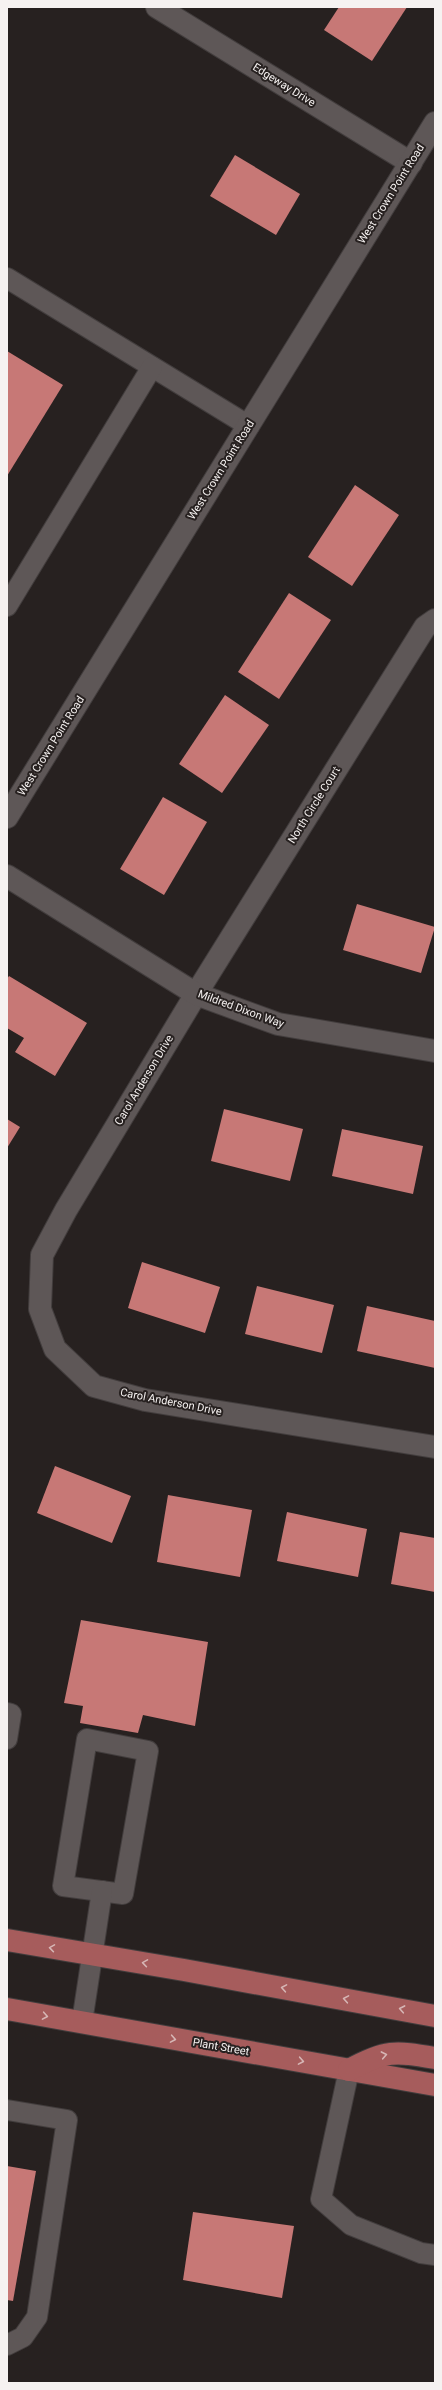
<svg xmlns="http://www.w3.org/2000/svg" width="442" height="2390" viewBox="0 0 442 2390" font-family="Roboto,sans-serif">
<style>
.building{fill:#c77876}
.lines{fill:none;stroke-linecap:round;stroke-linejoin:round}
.lane-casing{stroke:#423d3d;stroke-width:22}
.street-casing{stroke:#423d3d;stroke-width:24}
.secondary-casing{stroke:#423d3d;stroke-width:24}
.primary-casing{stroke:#423d3d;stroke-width:24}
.lane{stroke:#5e5757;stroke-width:20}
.street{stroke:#5e5757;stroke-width:22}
.secondary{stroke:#5e5757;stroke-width:22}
.primary{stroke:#a65c5c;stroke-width:22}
.oneway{stroke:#d6b6b5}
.labels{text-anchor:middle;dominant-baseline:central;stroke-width:4;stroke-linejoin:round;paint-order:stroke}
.street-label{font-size:11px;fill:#f6f2f1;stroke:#272120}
</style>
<rect width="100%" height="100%" fill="#272120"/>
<!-- building -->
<g class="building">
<path d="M339,7h68l-35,54 -48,-31z"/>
<path d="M235,155l65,39 -24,41 -66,-39z"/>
<path d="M7,351l56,34 -56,91z"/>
<path d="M355,485l44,30 -47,71 -44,-29z"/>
<path d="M289,593l42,27 -52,79 -41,-27z"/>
<path d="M225,695l44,30 -47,68 -43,-29z"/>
<path d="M163,797l44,25 -43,73 -44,-26z"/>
<path d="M357,904l78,23 -14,46 -78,-23z"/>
<path d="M9,976l78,47 -32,53 -40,-24 9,-14 -17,-10v-49z"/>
<path d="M224,1109l79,20 -13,52 -79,-20z"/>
<path d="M7,1119l13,8 -13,21z"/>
<path d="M342,1129l81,17 -10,48 -81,-18z"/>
<path d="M142,1262l78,25 -15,46 -77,-25z"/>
<path d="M257,1286l77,19 -12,48 -77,-19z"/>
<path d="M367,1306l68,15v47l-78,-17z"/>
<path d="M55,1466l76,30 -19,47 -75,-30z"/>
<path d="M168,1495l84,15 -12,67 -83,-15z"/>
<path d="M287,1512l80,17 -9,48 -81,-16z"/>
<path d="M400,1532l35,6v54l-44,-8z"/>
<path d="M81,1620l127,22 -13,84 -52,-11 -5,18 -58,-10 3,-17 -19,-3z"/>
<path d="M7,2166l29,5 -23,130 -6,-1z"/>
<path d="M193,2212l101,14 -12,72 -99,-18z"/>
</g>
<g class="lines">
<!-- lane casing -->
<g class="lane-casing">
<g id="lane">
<path d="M7,278l242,148"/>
<path d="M7,606l145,-239"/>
<path d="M7,1713l4,1 -4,25"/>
<path d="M87,1739l61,12 -25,143 -60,-8z"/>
<path d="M82,2022l20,-131"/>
<path d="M349,2070l-28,129 30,26 70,28 14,2"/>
<path d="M7,2110l60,10 -30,197 -14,20 -16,8"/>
</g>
</g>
<!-- street casing -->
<g class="street-casing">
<g id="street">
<path d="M157,7l254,156"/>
<path d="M435,620l-10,7 -229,367 -130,216 -24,45 -2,54 15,40 39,37 51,14 290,47"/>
<path d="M7,876l189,118 82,30 157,27"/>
</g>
</g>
<!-- secondary casing -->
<g class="secondary-casing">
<path id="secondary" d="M7,817l428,-694"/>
</g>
<!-- primary casing -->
<g class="primary-casing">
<g id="primary">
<path d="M7,1940l177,30 251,46"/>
<path d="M7,2009l428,76"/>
<path d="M349,2070c37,-20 45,-19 86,-12"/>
</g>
</g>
<!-- lane -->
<use href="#lane" class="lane"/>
<!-- street -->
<use href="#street" class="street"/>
<!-- secondary -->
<use href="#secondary" class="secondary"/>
<!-- primary -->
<use href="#primary" class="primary"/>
</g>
<!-- one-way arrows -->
<defs><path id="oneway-chevron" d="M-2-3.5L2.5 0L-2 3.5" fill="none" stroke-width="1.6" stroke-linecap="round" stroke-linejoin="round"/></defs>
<g class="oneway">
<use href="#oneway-chevron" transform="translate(52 1948) rotate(-171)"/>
<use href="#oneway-chevron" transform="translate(145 1963) rotate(-171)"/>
<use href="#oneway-chevron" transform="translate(284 1988) rotate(-170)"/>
<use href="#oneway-chevron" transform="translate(346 1999) rotate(-170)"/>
<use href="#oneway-chevron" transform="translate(402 2009) rotate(-169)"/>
<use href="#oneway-chevron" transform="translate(45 2016) rotate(10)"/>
<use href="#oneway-chevron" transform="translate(173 2039) rotate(10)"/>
<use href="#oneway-chevron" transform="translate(384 2055) rotate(-11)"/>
<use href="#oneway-chevron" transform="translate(301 2061) rotate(10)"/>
</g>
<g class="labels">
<!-- street labels -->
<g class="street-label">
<text transform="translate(284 85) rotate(32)">Edgeway Drive</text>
<text transform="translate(391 194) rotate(-58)">West Crown Point Road</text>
<text transform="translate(221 470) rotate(-58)">West Crown Point Road</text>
<text transform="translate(51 746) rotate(-58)">West Crown Point Road</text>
<text transform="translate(314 805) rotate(-58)">North Circle Court</text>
<text transform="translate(241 1009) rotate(20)">Mildred Dixon Way</text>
<text transform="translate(144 1080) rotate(-59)">Carol Anderson Drive</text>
<text transform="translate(171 1402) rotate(11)">Carol Anderson Drive</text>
<text transform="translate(221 2047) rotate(10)">Plant Street</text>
</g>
</g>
<!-- border -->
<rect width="442" height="2390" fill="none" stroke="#f6f2f1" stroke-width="16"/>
</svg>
